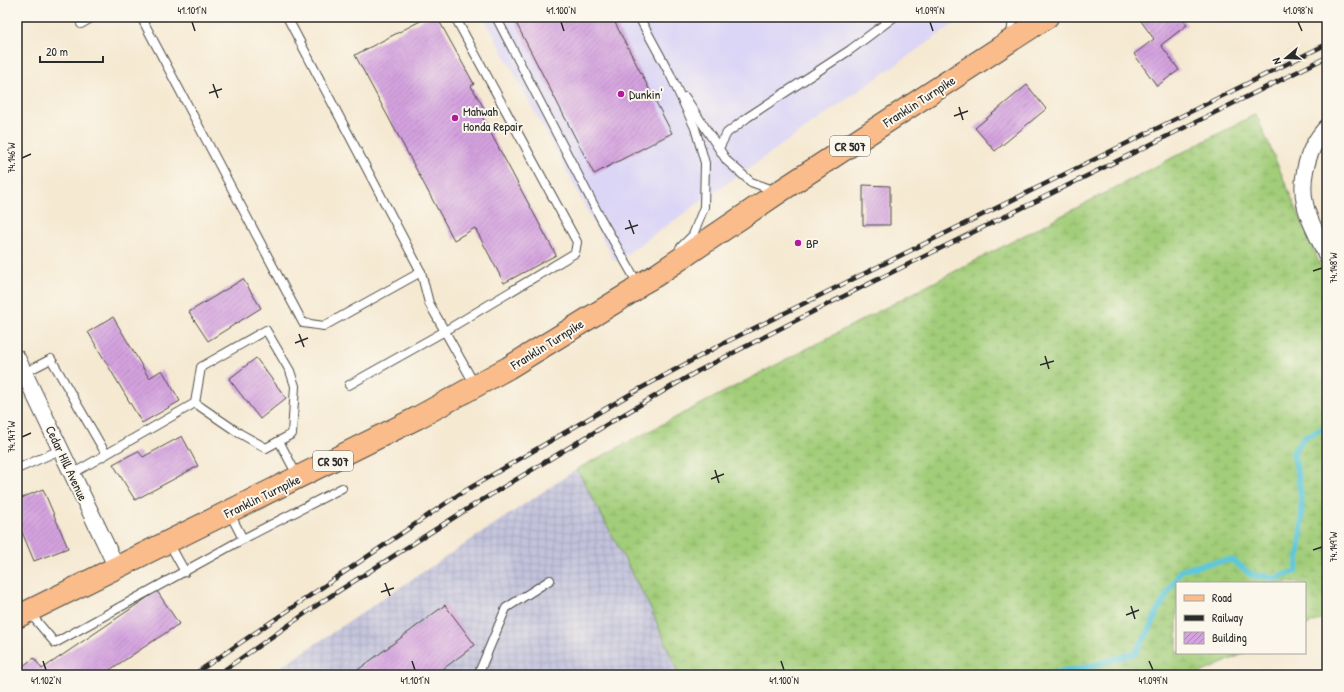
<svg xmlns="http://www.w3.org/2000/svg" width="1344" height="692" viewBox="0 0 1344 692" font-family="'Patrick Hand',sans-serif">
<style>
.built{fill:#dcd6f6}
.industrial{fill:url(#industrial-grid)}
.wetland{fill:url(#wetland-marsh);stroke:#667c52}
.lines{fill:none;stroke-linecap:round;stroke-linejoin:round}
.stream{stroke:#5ec7d9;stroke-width:6}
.building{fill:url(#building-hatch)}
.lane-casing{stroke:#494844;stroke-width:10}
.street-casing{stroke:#494844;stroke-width:18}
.primary-casing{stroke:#494844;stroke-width:24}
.lane{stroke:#fff;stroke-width:8}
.street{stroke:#fff;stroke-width:16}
.primary{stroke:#f9bc8a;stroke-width:22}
.rail-casing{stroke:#2b2b2b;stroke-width:4.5}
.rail{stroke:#fbf7ec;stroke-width:3;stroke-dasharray:9;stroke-linecap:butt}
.ticks{fill:none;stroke:#2b2b2b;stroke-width:1.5}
.poi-dot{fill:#b5179e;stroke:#fbf7ec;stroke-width:1.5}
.labels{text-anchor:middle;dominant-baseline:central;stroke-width:4;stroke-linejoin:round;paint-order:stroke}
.shield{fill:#fbf7ec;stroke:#696865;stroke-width:1}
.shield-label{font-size:12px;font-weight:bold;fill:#2b2b2b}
.poi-label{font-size:13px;fill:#2b2b2b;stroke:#fbf7ec;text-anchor:start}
.street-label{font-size:13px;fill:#2b2b2b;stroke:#fbf7ec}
.neatline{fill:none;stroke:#2b2b2b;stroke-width:1.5}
.ticks-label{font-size:10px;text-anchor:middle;fill:#2b2b2b}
</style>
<defs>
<pattern id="industrial-grid" width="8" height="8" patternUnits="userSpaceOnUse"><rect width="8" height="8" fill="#c2c2dc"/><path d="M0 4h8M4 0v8" fill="none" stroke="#a7a7bd"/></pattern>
<pattern id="wetland-marsh" width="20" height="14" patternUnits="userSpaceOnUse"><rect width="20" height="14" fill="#a2cd79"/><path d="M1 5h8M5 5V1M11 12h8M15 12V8" fill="none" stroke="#8cb069"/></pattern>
<pattern id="building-hatch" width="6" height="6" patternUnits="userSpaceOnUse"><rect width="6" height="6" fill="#d4a2df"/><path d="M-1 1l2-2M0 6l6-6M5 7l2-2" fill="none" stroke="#ac84b5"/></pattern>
</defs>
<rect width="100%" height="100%" fill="#fbf7ec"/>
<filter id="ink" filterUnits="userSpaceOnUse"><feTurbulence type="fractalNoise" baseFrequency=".025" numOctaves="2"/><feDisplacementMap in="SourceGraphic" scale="8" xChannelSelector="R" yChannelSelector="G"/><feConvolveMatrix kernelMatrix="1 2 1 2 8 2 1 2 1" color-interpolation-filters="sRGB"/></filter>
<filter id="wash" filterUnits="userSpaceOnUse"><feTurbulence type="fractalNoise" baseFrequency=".012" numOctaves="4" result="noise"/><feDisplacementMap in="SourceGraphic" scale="16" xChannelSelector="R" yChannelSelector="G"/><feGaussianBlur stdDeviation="0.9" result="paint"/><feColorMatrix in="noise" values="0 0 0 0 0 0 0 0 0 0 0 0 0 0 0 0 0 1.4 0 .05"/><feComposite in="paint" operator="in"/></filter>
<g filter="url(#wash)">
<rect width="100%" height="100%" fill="#f5e9d2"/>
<!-- built -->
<path class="built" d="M484,17h480l-349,245z"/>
<!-- industrial -->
<path class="industrial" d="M577,469l74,140 28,66h-410z"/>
<!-- wetland -->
<path class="wetland" d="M1256,114l71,167v335l-22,10v-43h-128v70h68l-49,22h-517l-28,-66 -74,-140z"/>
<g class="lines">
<!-- stream -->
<path class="stream" d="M1045,675l36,-6 54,-16 14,-22 8,-19 24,-42 29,-7 22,-3 20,15 25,3 19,-7c5,-27 8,-55 4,-82 -1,-12 -4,-24 -7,-36l11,-16 23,-10"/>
</g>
<g id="blocks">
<!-- building -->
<g class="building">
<path d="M428,17h9l37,67 -3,2 13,22 -5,3 77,144 -52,28 -29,-55 -21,12 -99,-185z"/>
<path d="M513,17h99l60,116 -78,41z"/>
<path d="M1138,17h43l6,8 -26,20 18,25 -22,16 -23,-32 20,-15z"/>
<path d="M1027,85l19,24 -51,42 -20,-23z"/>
<path d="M863,185l27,1v39h-27z"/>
<path d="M243,279l18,29 -53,33 -19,-29z"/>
<path d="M113,317l36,61 13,-8 18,31 -38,22 -54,-91z"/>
<path d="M256,358l30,40 -26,21 -31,-40z"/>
<path d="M182,436l16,30 -63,34 -22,-36 25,-13 5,6z"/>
<path d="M43,489l25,59 -34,13 -17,-41v-20z"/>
<path d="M157,591l22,33 -77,51h-85v-5l17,-12 8,11z"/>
<path d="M445,605l30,40 -40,30h-84z"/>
</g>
</g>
</g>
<g filter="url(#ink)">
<use href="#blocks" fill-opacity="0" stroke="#494844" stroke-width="1"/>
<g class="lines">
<!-- lane casing -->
<g class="lane-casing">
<g id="lane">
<path d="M141,17l162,306 21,3 97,-54"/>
<path d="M287,17l134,255 8,31 46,82"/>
<path d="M496,17l105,202 37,65"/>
<path d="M639,17l31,57 25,54 10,35 -1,44 -11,28 -13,13"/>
<path d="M81,24l12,-7"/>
<path d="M1011,36l2,-19"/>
<path d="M685,97l42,64 24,21 25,9"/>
<path d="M719,148l8,-15 21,-16 102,-67 44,-33"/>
<path d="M24,373l27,-14 55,95"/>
<path d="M349,385l96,-54 130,-78 2,-11 -122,-225"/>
<path d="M195,403l44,30 27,15 13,-7"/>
<path d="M17,469l43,-19"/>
<path d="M72,474l123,-71 6,-36 65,-37 24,41 5,15 -3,48 -13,7 19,36"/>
<path d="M243,539l99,-51"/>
<path d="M169,543l16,29"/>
<path d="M29,612l26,31 188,-104 -14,-27"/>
<path d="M478,675l28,-67 44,-28"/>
</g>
</g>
<!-- street casing -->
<g class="street-casing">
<g id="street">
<path d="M1327,127c-22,23 -30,60 -18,90 5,13 12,26 18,39"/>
<path d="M17,358l100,210"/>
</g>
</g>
<!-- primary casing -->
<g class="primary-casing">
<path id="primary" d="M17,617l400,-199 91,-50 125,-77 6,-6 16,-9 124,-84 268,-175"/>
</g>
<!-- lane -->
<use href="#lane" class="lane"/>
<!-- street -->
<use href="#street" class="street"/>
<!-- primary -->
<use href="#primary" class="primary"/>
<!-- rail casing -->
<g class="rail-casing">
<g id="rail">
<path d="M193,675l265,-180 176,-103 90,-49 603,-299"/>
<path d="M217,675l109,-76 143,-91 147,-89 82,-48 130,-67 499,-247"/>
</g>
</g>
<!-- rail -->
<use href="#rail" class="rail"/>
</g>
</g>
<!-- ticks -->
<path class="ticks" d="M192,22l3,9M561,22l3,9M930,22l3,9M1298,22l4,9M213,84l5,14M209,93l13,-4M959,107l4,13M954,116l14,-5M22,158l9,-4M629,220l5,14M625,229l13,-4M1313,271l9,-3M299,334l5,13M295,343l13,-5M1045,356l4,13M1040,365l14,-4M22,437l9,-4M715,470l4,13M711,479l13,-5M1313,550l9,-3M385,583l5,13M381,592l13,-4M1131,606l4,13M1126,615l13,-5M43,661l3,9M412,661l3,9M781,661l3,9M1149,661l4,9"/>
<!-- markers -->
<g class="poi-dot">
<circle cx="621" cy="94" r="4"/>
<circle cx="455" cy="118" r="4"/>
<circle cx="798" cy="243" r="4"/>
</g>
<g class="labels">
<!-- shield labels -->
<g class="shield">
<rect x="830" y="136" width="40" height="20" rx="3"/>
<rect x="313" y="451" width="40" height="20" rx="3"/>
</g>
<g class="shield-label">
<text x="850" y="146">CR 507</text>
<text x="333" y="461">CR 507</text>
</g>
<!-- poi labels -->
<g class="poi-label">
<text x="629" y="94">Dunkin'</text>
<text x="463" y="111">Mahwah<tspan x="463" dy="15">Honda Repair</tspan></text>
<text x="806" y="243">BP</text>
</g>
<!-- street labels -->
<g class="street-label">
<text transform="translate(919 101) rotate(-33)">Franklin Turnpike</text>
<text transform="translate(547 344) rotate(-32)">Franklin Turnpike</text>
<text transform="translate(67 463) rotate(65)">Cedar Hill Avenue</text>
<text transform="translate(262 496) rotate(-26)">Franklin Turnpike</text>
</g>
</g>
<!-- margin -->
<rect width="1344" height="692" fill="none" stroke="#fbf7ec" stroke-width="44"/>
<!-- legend -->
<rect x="1176" y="582" width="130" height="72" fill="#fbf7ec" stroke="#a8a59f"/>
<rect x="1184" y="595" width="20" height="6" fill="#f9bc8a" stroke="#a8a59f"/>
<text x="1212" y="602" font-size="12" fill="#2b2b2b">Road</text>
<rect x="1184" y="615" width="20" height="6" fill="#2b2b2b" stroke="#a8a59f"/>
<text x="1212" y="622" font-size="12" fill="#2b2b2b">Railway</text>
<rect x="1184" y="632" width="20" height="12" fill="url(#building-hatch)" stroke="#a8a59f"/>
<text x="1212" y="642" font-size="12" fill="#2b2b2b">Building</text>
<!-- north arrow -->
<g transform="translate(1286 58) rotate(251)" stroke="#fbf7ec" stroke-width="3" paint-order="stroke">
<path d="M0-3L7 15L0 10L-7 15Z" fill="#2b2b2b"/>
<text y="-6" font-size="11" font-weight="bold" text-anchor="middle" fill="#2b2b2b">N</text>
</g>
<!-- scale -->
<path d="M40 56v6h63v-6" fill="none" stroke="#2b2b2b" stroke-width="2"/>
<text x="46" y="56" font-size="12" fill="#2b2b2b" stroke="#fbf7ec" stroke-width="3" paint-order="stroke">20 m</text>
<rect x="22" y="22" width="1300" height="648" class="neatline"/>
<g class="ticks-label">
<text x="192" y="14">41.101°N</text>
<text x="561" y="14">41.100°N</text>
<text x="930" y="14">41.099°N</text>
<text x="1298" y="14">41.098°N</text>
<text transform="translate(11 158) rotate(-90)" y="4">74.146°W</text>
<text transform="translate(1333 268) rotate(-90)" y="4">74.148°W</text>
<text transform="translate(11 437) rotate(-90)" y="4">74.147°W</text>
<text transform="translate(1333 547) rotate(-90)" y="4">74.149°W</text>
<text x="46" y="684">41.102°N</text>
<text x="415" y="684">41.101°N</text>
<text x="784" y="684">41.100°N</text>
<text x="1153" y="684">41.099°N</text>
</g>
</svg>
